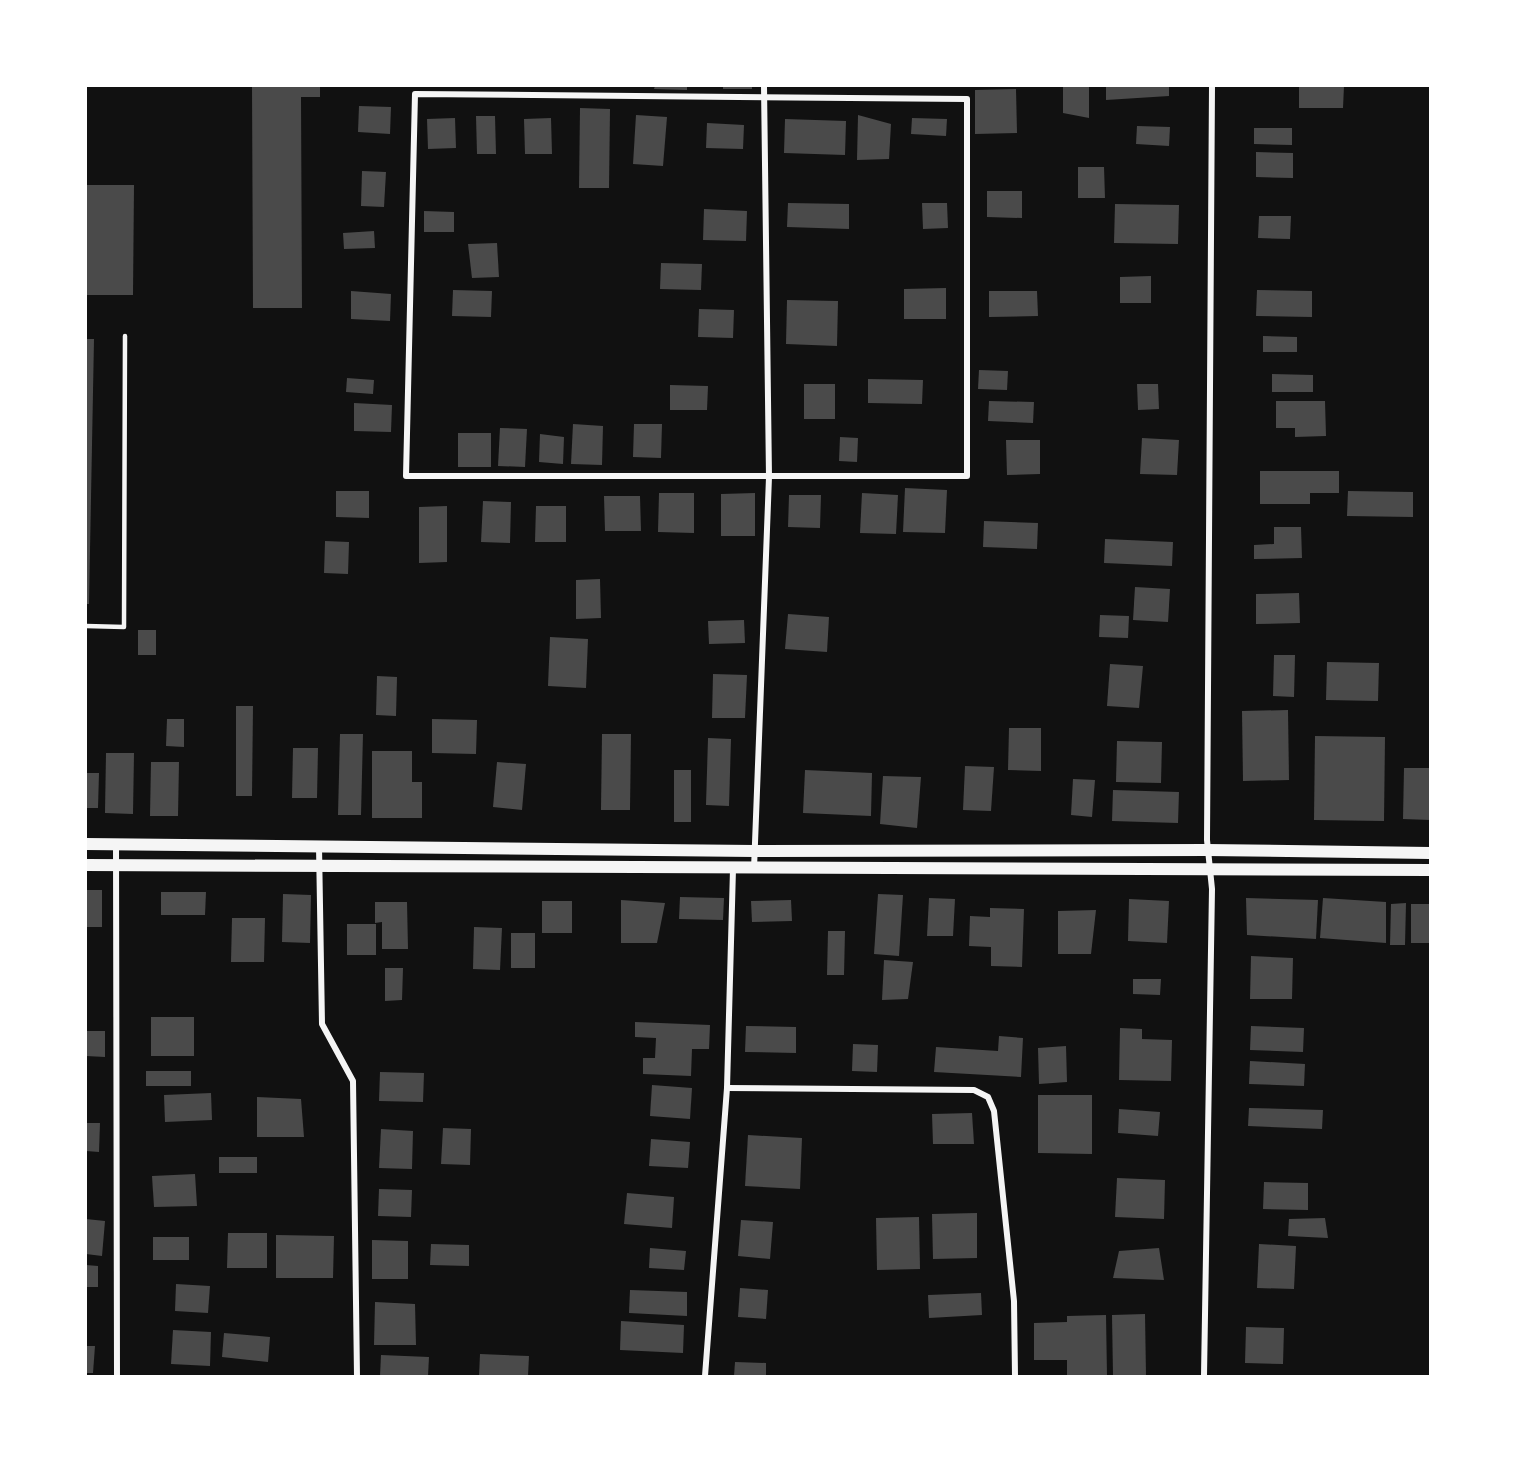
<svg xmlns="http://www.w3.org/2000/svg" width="1516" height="1462" viewBox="0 0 1516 1462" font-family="'Source Sans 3',sans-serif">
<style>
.building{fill:#4a4a4a}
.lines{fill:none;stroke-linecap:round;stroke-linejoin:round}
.service{stroke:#f5f5f5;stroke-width:4.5}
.minor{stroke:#f5f5f5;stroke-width:6}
.secondary{stroke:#f5f5f5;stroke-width:12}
</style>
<rect width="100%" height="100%" fill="#111"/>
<!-- building -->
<g class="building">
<path d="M252,86h68v11h-19l1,211h-49z"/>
<path d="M655,86h32v4l-33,-1z"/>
<rect x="723" y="86" width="29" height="3"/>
<path d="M1063,86h26v32l-26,-5z"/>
<path d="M1106,86h63v10l-63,4z"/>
<path d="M1299,86h45l-1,22h-44z"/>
<path d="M1016,89l1,44 -42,1v-44z"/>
<path d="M359,106l32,1 -1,27 -32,-2z"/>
<path d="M580,108l30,1 -1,79h-30z"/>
<path d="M636,115l31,2 -4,49 -30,-2z"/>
<path d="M858,115l33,9 -2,35 -32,1z"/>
<path d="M476,116h19l1,38h-19z"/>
<path d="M455,118l1,30 -28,1 -1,-30z"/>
<path d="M551,118l1,36h-27l-1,-35z"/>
<path d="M912,118l35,1 -1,17 -35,-2z"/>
<path d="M785,119l61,2 -1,34 -61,-2z"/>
<path d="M707,123l37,2 -1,24 -37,-1z"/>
<path d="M1137,126l33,1 -1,19 -33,-2z"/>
<path d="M1254,128h38v17l-38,-1z"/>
<path d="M1256,152l37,1v25l-37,-1z"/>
<path d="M1078,167h26l1,31h-27z"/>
<path d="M362,171l24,1 -2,35 -23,-1z"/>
<path d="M86,185h48l-1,110h-47z"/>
<path d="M987,191h35v27l-35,-1z"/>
<path d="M788,203l61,1v25l-62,-2z"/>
<path d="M922,203h25l1,25 -25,1z"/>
<path d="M1115,204l64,1 -1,39 -64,-1z"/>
<path d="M704,209l43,2 -1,30 -43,-1z"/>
<path d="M424,211l30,1v20h-30z"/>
<path d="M1259,216h32l-1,23 -32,-1z"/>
<path d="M374,231l1,17 -31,1 -1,-16z"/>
<path d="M497,243l2,34 -27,1 -4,-34z"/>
<path d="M661,263l41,1 -1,26 -41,-1z"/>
<path d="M1151,276v27h-31v-26z"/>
<path d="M946,288v31h-42v-30z"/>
<path d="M453,290l39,1 -1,26 -39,-1z"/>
<path d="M1257,290l55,1v26l-56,-1z"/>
<path d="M351,291l40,3 -1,27 -39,-2z"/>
<path d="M989,291h48l1,25 -49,1z"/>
<path d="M787,300l51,1 -1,45 -51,-2z"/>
<path d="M699,309l35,1 -1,28 -35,-1z"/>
<path d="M1263,336l34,1v15h-34z"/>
<path d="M86,339h8l-5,265h-3z"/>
<path d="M979,370l29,1 -1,19 -29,-1z"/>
<path d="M1272,374l41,1v17h-41z"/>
<path d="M347,378l27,2 -1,14 -27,-2z"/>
<path d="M868,379l55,1 -1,24 -54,-1z"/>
<rect x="804" y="384" width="31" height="35"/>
<path d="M1137,384h21l1,25 -21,1z"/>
<path d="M670,385l38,1 -1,24h-37z"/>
<path d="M989,401l45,1 -1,21 -45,-2z"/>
<path d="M1276,401h49l1,35 -31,1v-9h-19z"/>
<path d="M354,403l38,2 -1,27 -37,-1z"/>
<path d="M573,424l30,2 -1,39 -31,-1z"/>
<path d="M634,424h28l-1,34 -28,-1z"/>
<path d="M500,428l27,1 -2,38 -27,-1z"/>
<rect x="458" y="433" width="33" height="34"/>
<path d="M540,434l24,3 -1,27 -24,-2z"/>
<path d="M840,437l18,1 -1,24 -18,-1z"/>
<path d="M1142,438l37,2 -2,35 -37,-1z"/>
<path d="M1006,440h34v34l-33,1z"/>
<path d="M1260,471h79v22h-29v11h-50z"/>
<path d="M905,488l42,2 -2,43 -42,-1z"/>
<path d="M336,491h33v27l-33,-1z"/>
<path d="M1348,491l65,1v25l-66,-1z"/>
<path d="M659,493h35v40l-36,-1z"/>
<path d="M755,493v43h-34v-42z"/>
<path d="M862,493l36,2 -2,39 -36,-1z"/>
<path d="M789,495h32l-1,33 -32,-1z"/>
<path d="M604,496h36l1,35h-36z"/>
<path d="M483,501l28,1 -1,41 -29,-1z"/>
<path d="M447,506v56l-28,1v-56z"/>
<path d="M536,506h30v36h-31z"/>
<path d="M984,521l54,2 -1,26 -54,-2z"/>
<path d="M1274,527h27l1,31 -48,1v-14l20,-1z"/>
<path d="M1105,539l68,3 -1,24 -68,-3z"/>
<path d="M325,541l24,1 -1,32 -24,-1z"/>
<path d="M600,579l1,39 -25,1v-39z"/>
<path d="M1135,587l35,2 -2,33 -35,-2z"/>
<path d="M1299,593l1,30 -44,1v-30z"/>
<path d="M788,614l41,3 -2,35 -42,-3z"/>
<path d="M1100,615l29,1 -1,22 -29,-1z"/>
<path d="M744,620l1,23 -36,1 -1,-23z"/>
<rect x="138" y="630" width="18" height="25"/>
<path d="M550,637l38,2 -2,49 -38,-2z"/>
<path d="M1274,655h21l-1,42 -21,-1z"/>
<path d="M1327,662l52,1 -1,38 -52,-1z"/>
<path d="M1110,664l33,2 -4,42 -32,-2z"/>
<path d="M713,674l34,1 -2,43h-33z"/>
<path d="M377,676l20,1 -1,39 -20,-1z"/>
<path d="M236,706h17l-1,90h-16z"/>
<path d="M1288,710l1,70 -46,1 -1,-70z"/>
<path d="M167,719h17v28l-18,-1z"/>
<path d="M432,719l45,1 -1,34 -44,-1z"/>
<path d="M1009,728h32v43l-33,-1z"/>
<path d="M340,734h23l-2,81h-23z"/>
<path d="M602,734h29l-1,76h-29z"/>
<path d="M1315,736l70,1 -1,84 -70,-1z"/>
<path d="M708,738l23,1 -2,67 -23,-1z"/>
<path d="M1117,741l45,1 -1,41 -45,-1z"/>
<path d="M293,748h25l-1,50h-25z"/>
<path d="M372,751h40v31h10v36h-50z"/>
<path d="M106,753h28l-1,61 -28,-1z"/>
<path d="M151,762h28l-1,54h-28z"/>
<path d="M497,762l29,2 -4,46 -29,-3z"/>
<path d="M965,766l29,1 -3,44 -28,-1z"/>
<path d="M1404,768h26v52l-27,-1z"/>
<rect x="674" y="770" width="17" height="52"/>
<path d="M805,770l67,3 -1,43 -68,-3z"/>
<path d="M86,773h13l-1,35h-12z"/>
<path d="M883,776l38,1 -4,51 -37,-4z"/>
<path d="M1073,779l22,1 -3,37 -21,-2z"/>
<path d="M1113,790l66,2 -1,31 -66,-2z"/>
<rect x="86" y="890" width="16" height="37"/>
<path d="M161,892h45l-1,23h-44z"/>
<path d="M283,894l28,1 -1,48 -28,-1z"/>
<path d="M878,894l25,1 -4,61 -25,-2z"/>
<path d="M680,897l44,1 -1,22 -44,-1z"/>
<path d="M929,898l26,1 -2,37h-26z"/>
<path d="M1246,898l72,2 -2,39 -69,-4z"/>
<path d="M1323,898l63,4v41l-66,-5z"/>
<path d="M1129,899l40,2 -2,42 -39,-2z"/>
<path d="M621,900l44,3 -8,40h-36z"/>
<path d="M791,900l1,21 -40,1 -1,-21z"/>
<rect x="542" y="901" width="30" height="32"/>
<path d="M375,902h32l1,47h-26v-27l-7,1z"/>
<path d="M1406,903l-1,42h-15l1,-41z"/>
<rect x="1411" y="904" width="19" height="39"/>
<path d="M990,908l34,1 -2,58 -31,-1v-19l-22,-1 1,-30 20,1z"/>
<path d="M1096,910l-5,44h-33v-43z"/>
<path d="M232,918h33l-1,44h-33z"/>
<rect x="347" y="924" width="29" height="31"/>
<path d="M474,927l28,1 -2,42 -27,-1z"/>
<path d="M828,931h17l-1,44h-17z"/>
<rect x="511" y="933" width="24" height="35"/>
<path d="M1251,956l42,2 -1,41h-42z"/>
<path d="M884,960l29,2 -5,37 -26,1z"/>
<path d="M385,968h18l-1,32 -17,1z"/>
<path d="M1133,979h28l-1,16 -27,-1z"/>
<rect x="151" y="1017" width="43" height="39"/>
<path d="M635,1022l75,3 -1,24h-17l-1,27 -48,-2v-16h12l1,-20 -21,-1z"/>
<path d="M746,1026l50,1v26l-51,-1z"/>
<path d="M1251,1026l53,2 -1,24 -53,-2z"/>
<path d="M1120,1028l22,1v10l30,1 -1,41 -52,-1z"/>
<path d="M86,1031h19v26l-19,-1z"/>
<path d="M999,1036l24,2 -2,39 -87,-5 2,-25 62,4z"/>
<path d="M853,1044l25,1 -1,27 -25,-1z"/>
<path d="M1066,1046l1,36 -28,2 -1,-36z"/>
<path d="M1250,1061l55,3 -1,22 -55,-2z"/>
<rect x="146" y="1071" width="45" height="15"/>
<path d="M380,1072l44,1 -1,29 -44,-1z"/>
<path d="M652,1085l40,3 -2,31 -40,-3z"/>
<path d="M211,1093l1,27 -47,2 -1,-27z"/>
<path d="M1038,1095h54v59l-54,-1z"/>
<path d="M257,1097l44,2 3,38h-47z"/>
<path d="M1249,1108l74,2 -1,19 -74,-3z"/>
<path d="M1119,1109l41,3 -2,24 -40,-3z"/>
<path d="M972,1113l2,31h-41l-1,-30z"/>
<path d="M86,1123h14l-1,29 -13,-1z"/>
<path d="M443,1128l28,1 -1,36 -29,-1z"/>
<path d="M381,1129l32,2 -1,38 -33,-1z"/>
<path d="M748,1135l54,3 -2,51 -55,-3z"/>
<path d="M651,1139l39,3 -2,26 -39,-2z"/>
<rect x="219" y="1157" width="38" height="16"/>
<path d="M195,1174l2,32 -43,1 -2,-31z"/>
<path d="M1117,1178l48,2 -1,39 -49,-2z"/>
<path d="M1264,1182l44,1v27l-45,-1z"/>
<path d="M379,1189l33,1 -1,27 -33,-1z"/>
<path d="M627,1193l47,4 -2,31 -48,-4z"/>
<path d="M977,1213v45l-44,1 -1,-45z"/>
<path d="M919,1217l1,52 -43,1 -1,-52z"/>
<path d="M1325,1218l3,20 -40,-2 1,-17z"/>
<path d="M86,1219l19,2 -3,35 -16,-2z"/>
<path d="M741,1220l32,2 -3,37 -32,-3z"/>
<path d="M228,1233h39v35h-40z"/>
<path d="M276,1235l58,1 -1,42h-57z"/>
<rect x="153" y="1237" width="36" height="23"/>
<path d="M372,1240l36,1v38h-36z"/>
<path d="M431,1244l38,1v21l-39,-1z"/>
<path d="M1259,1244l37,2 -2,43 -37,-1z"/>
<path d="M650,1248l36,3 -2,19 -35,-2z"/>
<path d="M1159,1248l5,32 -51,-2 6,-27z"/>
<path d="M86,1265l12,1v21h-12z"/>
<path d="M176,1284l34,2 -2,27 -33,-2z"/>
<path d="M740,1288l28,2 -2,29 -28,-2z"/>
<path d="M630,1290l57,2v24l-58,-3z"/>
<path d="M981,1293l1,22 -53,3 -1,-23z"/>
<path d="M375,1302l40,2 1,41h-42z"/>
<path d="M1145,1314l1,62h-33l-1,-61z"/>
<path d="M1106,1315l1,61h-40v-16h-33v-37l33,-1v-6z"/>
<path d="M621,1321l63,4 -1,28 -63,-3z"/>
<path d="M1246,1327l38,1 -1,36 -38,-1z"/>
<path d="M173,1330l38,2 -1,34 -39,-2z"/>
<path d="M224,1333l46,4 -2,25 -46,-5z"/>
<path d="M86,1346h9l-2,27h-7z"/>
<path d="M480,1354l49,2 -1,20h-49z"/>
<path d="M381,1355l48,2 -1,19h-48z"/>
<path d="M735,1362l31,1v13h-32z"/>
</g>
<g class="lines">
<!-- service -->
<path class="service" d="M86,626l38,1 1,-291"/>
<!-- minor -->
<g class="minor">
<path d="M415,94l552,5v377h-561z"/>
<path d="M116,844l1,532"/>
<path d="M319,846l3,178 31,57 4,295"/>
<path d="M754,869l15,-392 -5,-391"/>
<path d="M727,1088l247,2 14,7 6,14 20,190 1,75"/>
<path d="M705,1376l22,-288 6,-219"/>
<path d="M1204,1376l8,-487 -5,-49 5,-754"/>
</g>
<!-- secondary -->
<g class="secondary">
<path d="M86,844l668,7 453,-1 223,3"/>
<path d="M86,865l1344,5"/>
</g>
</g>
<!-- border -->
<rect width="1516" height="1462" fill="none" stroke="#ffffff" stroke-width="174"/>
</svg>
